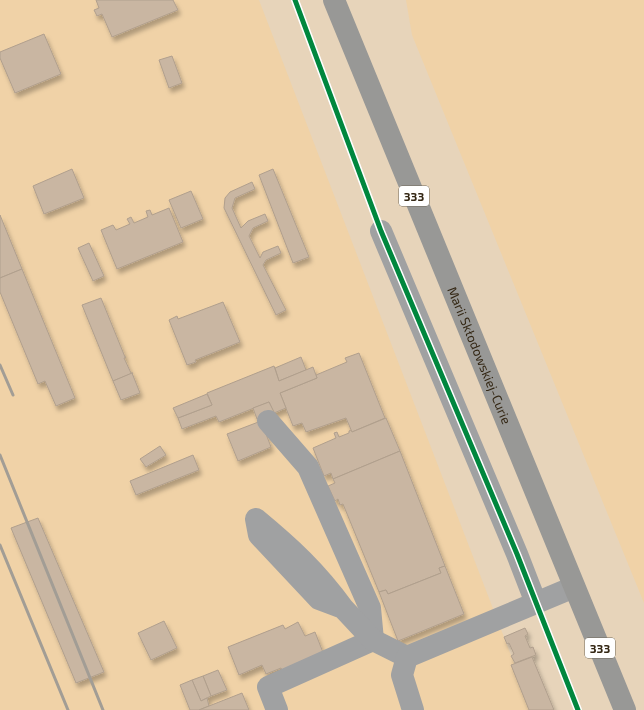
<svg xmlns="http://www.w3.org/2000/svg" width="644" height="710" viewBox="0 0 644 710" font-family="'Exo 2',sans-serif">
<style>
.built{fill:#f0d2a7}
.building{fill:#c9b6a2;stroke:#b09f8d;filter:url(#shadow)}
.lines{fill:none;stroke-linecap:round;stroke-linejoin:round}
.minor{stroke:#a0a1a2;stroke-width:22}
.major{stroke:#989896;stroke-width:22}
.rail{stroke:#a29d95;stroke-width:3}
.cycleway-casing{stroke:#fff;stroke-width:8}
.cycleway{stroke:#00873e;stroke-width:5}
.labels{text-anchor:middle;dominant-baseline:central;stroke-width:3;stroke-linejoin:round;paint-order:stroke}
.shield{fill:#fff;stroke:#71685a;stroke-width:1}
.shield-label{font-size:12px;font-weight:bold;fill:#342714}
.street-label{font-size:13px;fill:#342714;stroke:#fff}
</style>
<defs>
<filter id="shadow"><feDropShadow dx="2.5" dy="4.5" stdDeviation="2" flood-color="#0004"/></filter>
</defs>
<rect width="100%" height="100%" fill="#e7d4ba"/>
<!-- built -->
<g class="built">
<path d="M0,0h259l273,710h-532z"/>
<path d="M406,0h238v603l-232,-568z"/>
</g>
<!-- building -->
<g class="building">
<path d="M96,0h77l5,10 -66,27 -10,-23 -5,2 -3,-6 5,-2z"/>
<path d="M44,34l17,40 -46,19 -15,-35v-6z"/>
<path d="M172,56l10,27 -13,5 -10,-28z"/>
<path d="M72,169l12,29 -40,16 -11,-28z"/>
<path d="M273,169l36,88 -16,6 -34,-88z"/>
<path d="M252,182l3,7 -20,9 -3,10 9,20 7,-7 17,-7 3,7 -15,7 -4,8 11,22 3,-6 15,-6 3,7 -15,7 -3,5 23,45 -10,5 -52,-107 1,-10 5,-6z"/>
<path d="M191,191l12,28 -22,9 -12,-28z"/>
<path d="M169,208l14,34 -66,27 -16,-39 12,-5 3,5 14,-6 -3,-5 4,-2 3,6 14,-6 -2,-6 4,-1 2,5z"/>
<path d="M0,215l22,54 -22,9z"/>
<path d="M89,243l15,33 -11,5 -15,-33z"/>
<path d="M22,269l53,129 -19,8 -11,-25 -7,3 -38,-92v-14z"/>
<path d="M101,298l24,59h1l-2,1 7,15h2l-20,8 -31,-76z"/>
<path d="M223,302l17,40 -45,18 1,2 -9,3 -18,-45 8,-4 1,3z"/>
<path d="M359,353l26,65 -33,14 -6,-14 -40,14 -4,-9 -9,3 -13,-33 37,-15 -1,-3 31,-13 -2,-4z"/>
<path d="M301,357l5,13 -27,11 -4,-13z"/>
<path d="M274,366l5,15 34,-14 4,11 -37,15 6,15 -12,5 -5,-11 -50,20 -3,-6 -34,13 -4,-11 34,-13 -5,-12z"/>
<path d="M132,373l8,20 -19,7 -8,-19z"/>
<path d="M207,394l5,11 -34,13 -5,-10z"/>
<path d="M269,402l5,10 -17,7 -4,-11z"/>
<path d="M386,418l14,33 -67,28 -2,-6 -7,3 -11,-28 23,-10 -2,-5 3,-1 2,5 10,-4v-2l2,-1 1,2z"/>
<path d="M261,421l10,26 -33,14 -11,-27z"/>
<path d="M160,446l6,9 -20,12 -6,-8z"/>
<path d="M400,451l45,115 -6,2 2,5 -53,21 -2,-4 -7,2 -36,-88 -3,1 -2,-6 -3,2 -7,-15 7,-3 -2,-4z"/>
<path d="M193,455l6,15 -63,25 -6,-14z"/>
<path d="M38,518l66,154 -28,11 -65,-155z"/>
<path d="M445,566l19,48 -66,27 -19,-49 7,-2 2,4 53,-21 -2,-5z"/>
<path d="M164,621l13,27 -26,12 -13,-27z"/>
<path d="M298,622l7,14 10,-4 9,23 -41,17 -2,-4 -15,6 -4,-9 -23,10 -11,-28 55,-22 2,4z"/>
<path d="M525,628l3,6 -3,2 5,12 3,-1 3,8 -21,8 -4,-7 3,-2 -5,-11 -2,1 -3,-7z"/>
<path d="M532,657l22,53h-25l-18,-45z"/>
<path d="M218,670l9,20 -16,6 -8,-20z"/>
<path d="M203,676l8,20 -10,5 -9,-21z"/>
<path d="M192,680l9,21 6,-3 2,8 -10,4h-9l-10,-25z"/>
<path d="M242,693l7,17h-50l10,-4z"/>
</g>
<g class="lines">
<!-- minor -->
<g class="minor">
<path d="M381,231l136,323 19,49"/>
<path d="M268,421l40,46 62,141 3,32 -105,47 9,23"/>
<path d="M343,608c-27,-37 -52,-60 -87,-89l3,16 60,64 24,9 30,32 34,17"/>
<path d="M413,710l-11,-35 5,-18 167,-70"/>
</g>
<!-- major -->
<path class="major" id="s1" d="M334,0l291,710"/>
<!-- rail -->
<g class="rail">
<path d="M0,365l13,30"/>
<path d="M0,455l103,255"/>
<path d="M0,545l68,165"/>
</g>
<!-- cycleway casing -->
<g class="cycleway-casing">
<path id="cycleway" d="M295,0l86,231 136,323 61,156"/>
</g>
<!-- cycleway -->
<use href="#cycleway" class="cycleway"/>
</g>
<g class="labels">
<!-- shield labels -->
<g class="shield">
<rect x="399" y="186" width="30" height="20" rx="3"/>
<rect x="585" y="638" width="30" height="20" rx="3"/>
</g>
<g class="shield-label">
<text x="414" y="196">333</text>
<text x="600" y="648">333</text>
</g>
<!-- street labels -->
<g class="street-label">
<text stroke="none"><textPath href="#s1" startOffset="384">Marii Skłodowskiej-Curie</textPath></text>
</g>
</g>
</svg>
